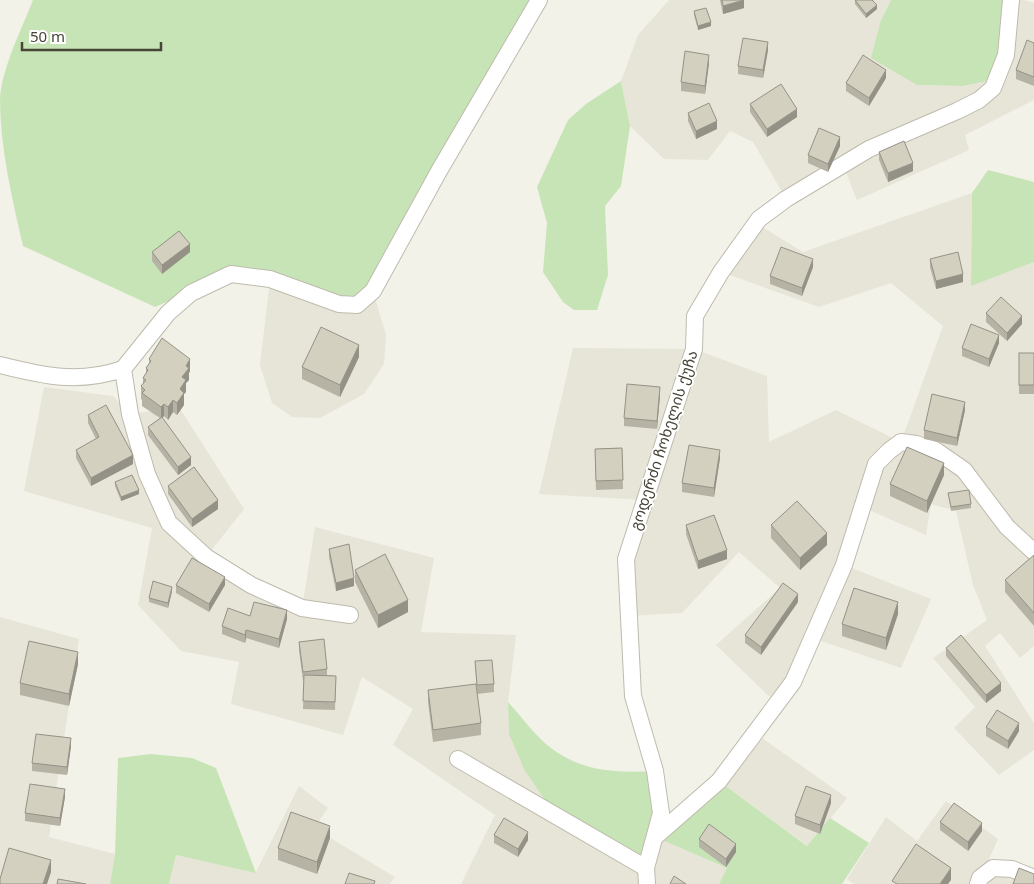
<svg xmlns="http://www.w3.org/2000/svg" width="1034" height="884" viewBox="0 0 1034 884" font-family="'Noto Sans','Noto Sans Georgian',sans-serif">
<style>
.residential{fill:#e7e5d8}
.green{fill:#c7e4b6}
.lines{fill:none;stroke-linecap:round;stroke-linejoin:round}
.street-casing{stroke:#bebbad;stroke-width:18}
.street{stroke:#fff;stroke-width:16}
.wall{fill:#b6b3a5}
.shaded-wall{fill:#949286}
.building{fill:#d4d0c0;stroke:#949286}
.labels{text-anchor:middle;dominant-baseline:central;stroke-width:4;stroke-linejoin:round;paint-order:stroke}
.street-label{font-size:15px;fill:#474438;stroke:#fff}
</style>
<rect width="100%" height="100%" fill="#f3f2e9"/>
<!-- residential -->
<g class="residential">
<path d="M669,0h222l-10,20 36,65 46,1 35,-7 14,-79h12l10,3v97l-69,35 4,15 -112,50 -14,-35 -57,34 -33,-57 -23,-11 -22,29 -44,-1 -34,-33 -9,-45 17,-46z"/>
<path d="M972,193l-1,92 63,-23v384l-14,12 -20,-25 -15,13 49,77v27l-35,25 -45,-47 21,-21 -42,-49 54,-38 -14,-35 -17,-74 -25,-7 -5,31 -64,-28 -18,58 87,34 -30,69 -89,-30 -35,66 -61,-59 64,-57 -41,-36 -57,61 -53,3 -3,-57 18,-59 -105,-6 34,-146 121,1 73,27 2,66 67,-32 65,32 42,-116 -52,-43 -72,24 -98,-35 35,-49 47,29z"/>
<path d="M270,279l103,12 13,44 -2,29 -20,30 -44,24 -28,-1 -20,-14 -12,-38z"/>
<path d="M44,387l69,9 17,18 49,-7 65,102 -37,47 95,52 13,-81 119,31 -13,74 95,3 -8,67 1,32 146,103 72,31 -8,16h-258l34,-69 -102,-70 20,-36 -51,-32 -19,58 -112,-31 8,-42 -58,-11 -43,-46 14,-77 -128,-37z"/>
<path d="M0,617l79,22 -30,198 66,17 -5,30h-110z"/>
<path d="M755,733l92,65 -39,48 -89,-65z"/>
<path d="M299,786l29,22 -14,20 81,49 -5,7h-221l7,-29 80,17z"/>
<path d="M946,801l52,38 -17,38 12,-9 41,16h-180l-7,-5 39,-62 31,24z"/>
</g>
<!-- green -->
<g class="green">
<path d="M33,0h507l-183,305 -126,-31 -76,33 -132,-61c-11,-48 -23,-98 -23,-148 3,-33 21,-67 33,-98z"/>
<path d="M891,0h121l-14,79 -35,7 -46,-1 -46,-27 10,-38z"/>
<path d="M621,81l9,45 -9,60 -16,20 3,69 -11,35h-23l-11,-8 -20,-30 4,-49 -10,-36 31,-67 18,-16z"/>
<path d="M988,170l46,12v80l-63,24 1,-93z"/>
<path d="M508,702c14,15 27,34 43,46 31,24 67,25 104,23v65l64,-55 88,65 23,-28 39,25 -27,41h-123l8,-16 -72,-31 -9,31 -90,-52 -31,-45 -16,-37z"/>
<path d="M151,754l41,4 24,10 40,105 -80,-18 -7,29h-59l5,-30 3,-96z"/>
</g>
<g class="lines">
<!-- street casing -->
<g class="street-casing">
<g id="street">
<path d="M0,365c44,11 78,19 123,4l7,45 17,60 22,49 37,34 45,28 51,23 48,7"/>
<path d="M123,369l45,-56 23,-20 40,-19 39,5 69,25 18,1 16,-14 66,-120 100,-171"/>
<path d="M458,759l188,109"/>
<path d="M655,837l64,-56 74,-99 51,-117 32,-101 13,-13 12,-9 15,2 19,6 29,20 43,57 27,25"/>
<path d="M647,884l-1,-16 15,-55 -6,-42 -22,-75 -7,-137 68,-210 1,-33 26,-44 38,-53 27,-20 83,-50 88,-38 22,-11 14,-12 13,-33 5,-55"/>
<path d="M978,884l2,-6 13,-10 19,1 22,9"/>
</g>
</g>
<!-- street -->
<use href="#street" class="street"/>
</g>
<!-- wall -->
<g class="wall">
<path d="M720,0h24v8l-21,6z"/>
<path d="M855,0h19l-1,1 4,8 -11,9 -11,-14z"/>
<path d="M694,11l17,15 -13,4 -4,-15z"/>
<path d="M1034,43v43l-18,-7v-9z"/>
<path d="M768,50l-5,28 -25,-4v-8z"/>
<path d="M709,63l-4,31 -24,-3v-9z"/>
<path d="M886,78l-17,28 -23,-15v-8z"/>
<path d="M750,104l47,13 -30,20 -17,-25z"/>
<path d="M688,113l29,16 -21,10 -8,-18z"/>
<path d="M840,146l-12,26 -20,-9v-8z"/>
<path d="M879,152l34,19 -25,11 -9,-22z"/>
<path d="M152,252h38l-28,22 -10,-13z"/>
<path d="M930,259l33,23 -27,7 -6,-22z"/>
<path d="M813,267l-11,29 -32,-12v-8z"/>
<path d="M986,313l36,11 -15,17 -21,-19z"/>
<path d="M999,343l-10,24 -27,-11v-8z"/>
<rect x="1019" y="353" width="15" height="41"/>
<path d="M359,357l-19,40 -38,-18v-12z"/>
<path d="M149,359l41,12 -1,2v7l-3,3v9l-2,2v11l-7,10 -4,-3 -5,8 -4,-4 -2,2 29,47 -13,10 -30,-40v-8l12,-9 -18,-12v-6l-1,-1v-13l2,-2v-6l3,-4v-6l3,-4z"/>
<path d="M660,395l-3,34 -33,-3v-8z"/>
<path d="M965,410l-8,36 -33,-7v-9z"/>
<path d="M88,415l45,49 -42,22 -15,-28v-8l20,-11 -8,-16z"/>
<path d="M622,448l1,41 -27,1 -1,-41z"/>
<path d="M720,458l-6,39 -32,-5v-9z"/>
<path d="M944,475l-17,38 -37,-17v-12z"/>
<path d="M115,482l24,12 -18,7 -6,-15z"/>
<path d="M168,486l50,23 -26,18 -24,-33z"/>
<path d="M948,493l23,11v4l-20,3z"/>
<path d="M686,525l41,34 -29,10 -12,-35z"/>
<path d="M771,525l56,20 -27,25 -29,-32z"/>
<path d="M329,549l25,37 -18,5 -7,-34z"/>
<path d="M1034,555v71l-29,-34v-12z"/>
<path d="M355,570l53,42 -30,16 -23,-46z"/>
<path d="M176,585h49l-16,27 -33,-19z"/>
<path d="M172,591l-4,17 -19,-6v-4z"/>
<path d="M798,602l-37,53 -16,-12v-8z"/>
<path d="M898,614l-12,36 -44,-14v-12z"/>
<path d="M250,616l37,3 -8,29 -33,-10 -1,5 -23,-9v-8z"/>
<path d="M299,642l28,27v6l9,1 -1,34 -32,-1 1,-29 -1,1 -4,-31z"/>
<path d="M946,648l55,43 -15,12 -40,-47z"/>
<path d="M475,661l19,23v8l-17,2z"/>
<path d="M78,664l-9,42 -49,-11v-12z"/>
<path d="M428,690l53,33v12l-48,7 -5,-40z"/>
<path d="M986,727l33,4 -11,18 -22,-13z"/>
<path d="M71,746l-4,29 -35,-4v-8z"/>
<path d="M65,797l-5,29 -35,-5v-8z"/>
<path d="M831,803l-11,31 -25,-10v-8z"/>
<path d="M940,822l42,9 -14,20 -28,-21z"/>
<path d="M494,835l34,5 -10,17 -24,-14z"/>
<path d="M330,838l-13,36 -39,-14v-12z"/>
<path d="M699,839l37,13 -10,15 -27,-20z"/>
</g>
<!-- shaded-wall -->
<g class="shaded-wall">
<path d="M744,0v8l-21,6v-8z"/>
<path d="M877,5v4l-11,9v-4z"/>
<path d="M711,22v4l-13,4v-4z"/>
<path d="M768,42v8l-5,28v-8z"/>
<path d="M709,55v8l-4,31v-8z"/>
<path d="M886,70v8l-17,28v-8z"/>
<path d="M797,109v8l-30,20v-8z"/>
<path d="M717,121v8l-21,10v-8z"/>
<path d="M840,137v9l-12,26v-8z"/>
<path d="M913,163v8l-25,11v-9z"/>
<path d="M190,244v8l-28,22v-9z"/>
<path d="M813,259v8l-11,29v-8z"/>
<path d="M963,274v8l-27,7v-8z"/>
<path d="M1022,316v8l-15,17v-8z"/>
<path d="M999,335v8l-10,24v-8z"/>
<path d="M359,345v12l-19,40v-12z"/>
<path d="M190,359v12l-1,2v7l-3,3v9l-2,2v11l-7,10v-12l5,-26 4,-11z"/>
<path d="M660,387v8l-3,34v-8z"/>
<path d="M173,400v12l-5,8v-13z"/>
<path d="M965,402v8l-8,36v-8z"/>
<path d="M164,404v12l-3,3v-12z"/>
<path d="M720,450v8l-6,39v-9z"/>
<path d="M133,455v9l-42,22v-8z"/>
<path d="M191,457v8l-13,10v-8z"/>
<path d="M944,463v12l-17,38v-12z"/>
<path d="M139,490v4l-18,7v-4z"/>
<path d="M218,500v9l-26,18v-8z"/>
<path d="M827,533v12l-27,25v-12z"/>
<path d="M727,550v9l-29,10v-8z"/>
<path d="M225,577v8l-16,27v-8z"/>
<path d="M354,578v8l-18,5v-8z"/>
<path d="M172,587v4l-4,17v-5z"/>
<path d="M798,594v8l-37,53v-8z"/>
<path d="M408,600v12l-30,16v-13z"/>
<path d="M898,602v12l-12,36v-12z"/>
<path d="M287,610v9l-8,29v-9z"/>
<path d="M246,630v8l-1,5v-8z"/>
<path d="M78,652v12l-9,42v-12z"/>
<path d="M1001,683v8l-15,12v-8z"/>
<path d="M1019,723v8l-11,18v-8z"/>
<path d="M71,738v8l-4,29v-8z"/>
<path d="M65,789v8l-5,29v-8z"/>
<path d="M831,795v8l-11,31v-9z"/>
<path d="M982,823v8l-14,20v-9z"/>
<path d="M330,826v12l-13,36v-12z"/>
<path d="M528,832v8l-10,17v-8z"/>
<path d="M736,844v8l-10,15v-8z"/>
<path d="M51,860v12l-4,12h-4z"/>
<path d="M951,868v12l-3,4h-8z"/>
</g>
<!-- building -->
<g class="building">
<path d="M722,0h22l-21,6z"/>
<path d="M855,0h17l5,5 -11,9z"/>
<path d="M706,8l5,14 -13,4 -4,-15z"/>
<path d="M743,38l25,4 -5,28 -25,-4z"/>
<path d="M1027,40l7,3v34l-18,-7z"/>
<path d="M685,51l24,4 -4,31 -24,-4z"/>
<path d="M863,55l23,15 -17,28 -23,-15z"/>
<path d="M781,84l16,25 -30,20 -17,-25z"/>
<path d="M709,103l8,18 -21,10 -8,-18z"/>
<path d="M819,128l21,9 -12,27 -20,-9z"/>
<path d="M904,141l9,22 -25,10 -9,-21z"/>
<path d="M179,231l11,13 -28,21 -10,-13z"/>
<path d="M781,247l32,12 -11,29 -32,-12z"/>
<path d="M958,252l5,22 -27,7 -6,-22z"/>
<path d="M1001,297l21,19 -15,17 -21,-20z"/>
<path d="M971,324l28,11 -10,24 -27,-11z"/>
<path d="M321,327l38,18 -19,40 -38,-18z"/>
<path d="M162,338l28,21 -4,7 3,2 -7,9 4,3 -6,9 4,4 -7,10 -4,-3 -5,7 -4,-3 -3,3 -19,-14 3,-3 -4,-4 5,-6 -3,-2 5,-8 -2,-2 5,-7 -2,-2z"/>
<rect x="1019" y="353" width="15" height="32"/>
<path d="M627,384l33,3 -3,34 -33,-3z"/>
<path d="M932,394l33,8 -8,36 -33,-8z"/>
<path d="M106,405l27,50 -42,23 -15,-28 23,-13 -11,-22z"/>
<path d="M162,417l29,40 -13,10 -30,-40z"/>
<path d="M689,445l31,5 -6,38 -32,-5z"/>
<path d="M907,447l37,16 -17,38 -37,-17z"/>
<path d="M622,448l1,32 -27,1 -1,-32z"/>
<path d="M194,467l24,33 -26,19 -24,-33z"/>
<path d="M132,475l7,15 -18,7 -6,-15z"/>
<path d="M969,490l2,14 -20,3 -3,-14z"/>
<path d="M797,501l30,32 -27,25 -29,-33z"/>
<path d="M714,515l13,35 -29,11 -12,-36z"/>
<path d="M349,544l5,34 -18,5 -7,-34z"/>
<path d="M385,554l23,46 -30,15 -23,-45z"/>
<path d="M1034,555v58l-29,-33z"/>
<path d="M192,558l33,19 -16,27 -33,-19z"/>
<path d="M153,581l19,6 -4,16 -19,-5z"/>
<path d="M783,583l15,11 -37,53 -16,-12z"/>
<path d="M854,588l44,14 -12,36 -44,-14z"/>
<path d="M254,602l33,8 -8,29 -33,-9 -1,5 -23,-9 6,-18 22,8z"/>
<path d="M961,635l40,48 -15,12 -40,-47z"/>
<path d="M324,639l3,30 -24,3 -4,-30z"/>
<path d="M29,641l49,11 -9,42 -49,-11z"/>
<path d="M492,660l2,24 -17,1 -2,-24z"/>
<path d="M304,675l32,1 -1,26 -32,-1z"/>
<path d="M476,684l5,39 -48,7 -5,-40z"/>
<path d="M997,710l22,13 -11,18 -22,-14z"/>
<path d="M36,734l35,4 -4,29 -35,-4z"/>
<path d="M30,784l35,5 -5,29 -35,-5z"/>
<path d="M806,786l25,9 -11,30 -25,-9z"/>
<path d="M954,803l28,20 -14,19 -28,-20z"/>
<path d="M291,812l39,14 -13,36 -39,-14z"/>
<path d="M504,818l24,14 -10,17 -24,-14z"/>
<path d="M709,824l27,20 -10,15 -27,-20z"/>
<path d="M916,844l35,24 -11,16h-43l-5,-3z"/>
<path d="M9,848l42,12 -8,24h-43v-5z"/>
<path d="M1019,868l15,6v10h-21z"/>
<path d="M349,873l26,8 -1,3h-29z"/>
<path d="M674,876l12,8h-16z"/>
<path d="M58,879l28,5h-29z"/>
</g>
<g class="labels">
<!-- street labels -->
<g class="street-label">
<text transform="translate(663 440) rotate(-72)">გოდერძი ჩოხელის ქუჩა</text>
</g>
</g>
<!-- scale -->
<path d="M22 42v8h139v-8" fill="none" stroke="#474438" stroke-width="2.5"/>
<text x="30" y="42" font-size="15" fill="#474438" stroke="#ffffff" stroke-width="4" paint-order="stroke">50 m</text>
</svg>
